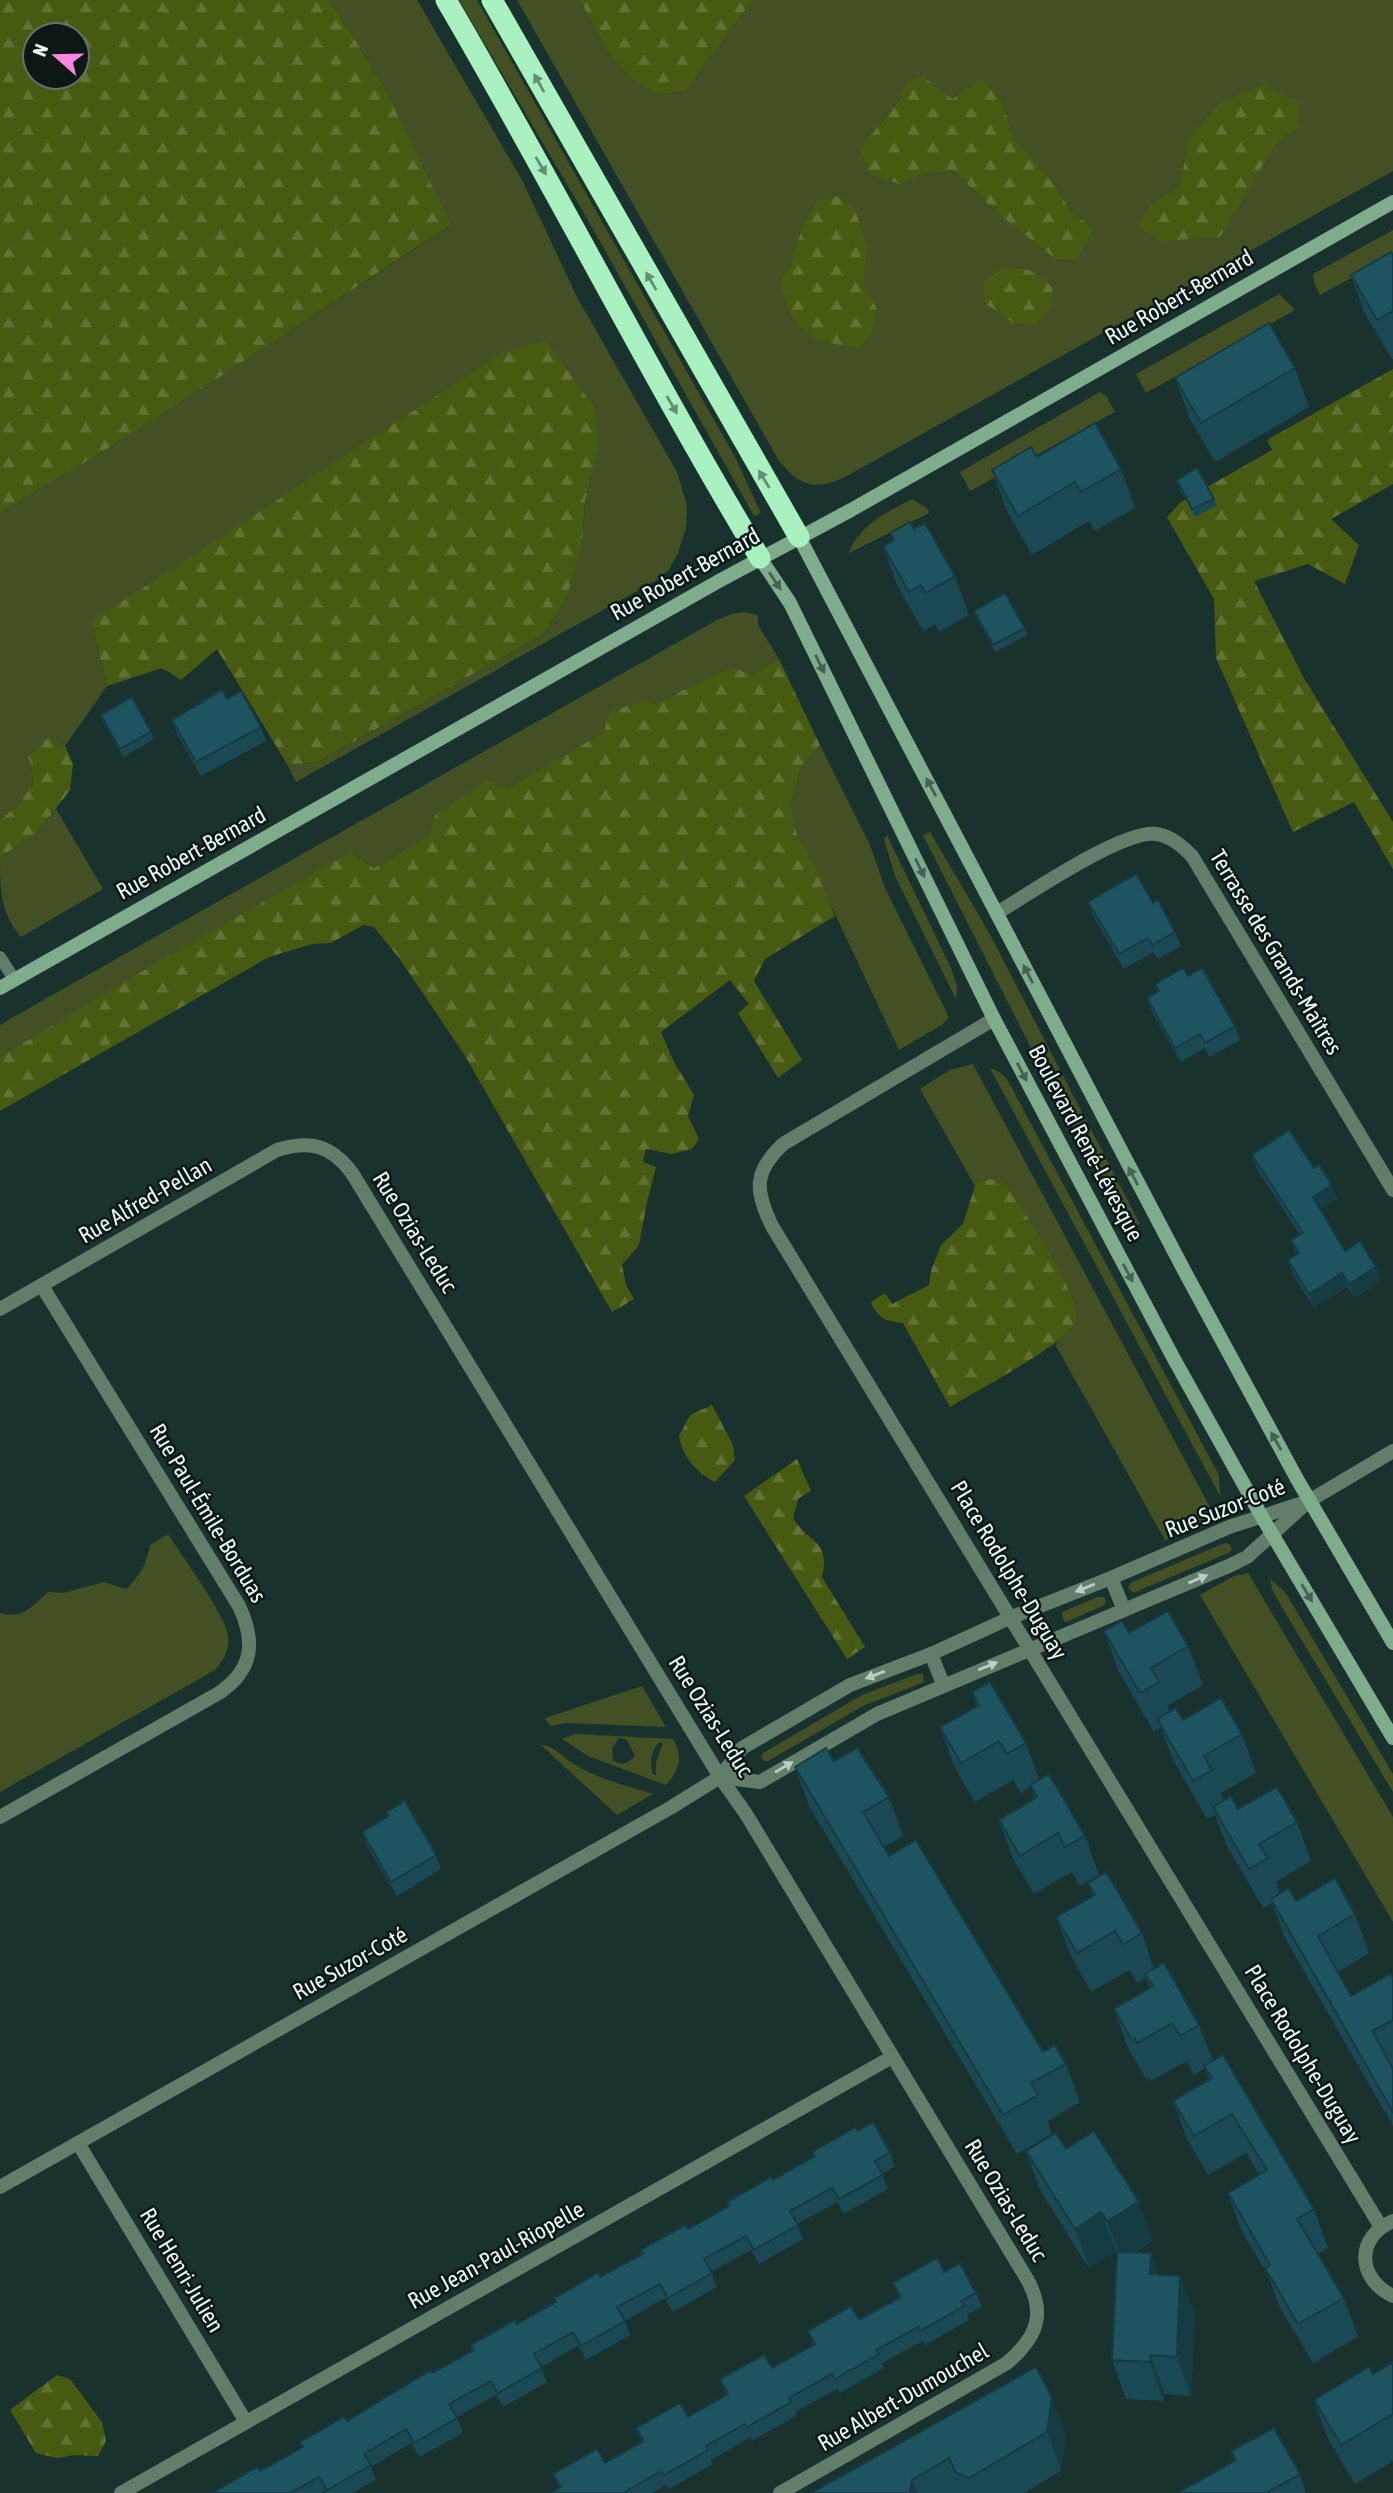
<svg xmlns="http://www.w3.org/2000/svg" width="1393" height="2493" viewBox="0 0 1393 2493" font-family="'Asap Condensed',sans-serif">
<style>
.green{fill:#425024;fill-rule:evenodd}
.forest{fill:url(#forest-firs);fill-rule:evenodd}
.lines{fill:none;stroke-linecap:round;stroke-linejoin:round}
.lane{stroke:#627e6a;stroke-width:12}
.street{stroke:#627e6a;stroke-width:14}
.secondary{stroke:#7fac8d;stroke-width:14}
.highway{stroke:#a9f1c0;stroke-width:21}
.wall{fill:#1a4853}
.shaded-wall{fill:#153b43}
.building{fill:#1e5460;stroke:#153b43;stroke-width:2}
.oneway{fill:#628f74}
.oneway2{fill:#466252}
.oneway3{fill:#bacec5}
.labels{text-anchor:middle;dominant-baseline:central;stroke-width:5;stroke-linejoin:round;paint-order:stroke}
.street-label{font-size:23px;fill:#eaf9f6;stroke:#0c1716}
</style>
<defs>
<pattern id="forest-firs" width="22" height="20" patternUnits="userSpaceOnUse" patternTransform="scale(1.75)"><rect width="22" height="20" fill="#475a11"/><path d="M5 1l3.5 6h-7zM16 11l3.5 6h-7z" fill="#627234"/></pattern>
</defs>
<rect width="100%" height="100%" fill="#19322e"/>
<!-- green -->
<g class="green">
<path d="M330,0h87l105,180 56,119 99,173 10,33 -1,23 -8,25 -9,17 -14,11 -359,201 -9,-18 29,-1 228,-129 23,-37 15,-51 3,-45 14,-53 -508,174 16,64 -42,60 -17,-7 -17,24 2,21 -16,22 -17,14v-307l137,-82 313,-205 -68,-143z"/>
<path d="M459,0h18l258,457 26,56 -7,3 -169,-301z"/>
<path d="M517,0h63l28,53 25,28 25,14 27,-6 68,-89h640v171l-546,305c-30,15 -47,11 -68,-15zM982,79l20,22 10,38 41,42 16,28 24,19 -37,30 -54,-41 -49,-46 -30,3 -24,9 -19,-59 21,-26 51,1zM1297,128l-22,17 -124,59 30,-19z"/>
<path d="M1393,230v25l-73,40 -5,-10 -2,-11z"/>
<path d="M1279,294l16,16 -149,83 -10,-19z"/>
<path d="M1100,392l7,5 8,15 -145,79 -10,-19z"/>
<path d="M912,499l15,9 2,5 -80,40c11,-29 37,-40 63,-54z"/>
<path d="M744,612l14,3v10l21,34 -27,16 -17,-7 -16,4 -62,31 -17,-2 -36,31 -98,57 -71,26 -7,21 -54,32 -23,-16 -351,205v-32l8,-5 709,-400 15,-6z"/>
<path d="M820,745l50,100 15,43 64,129 -6,7 -44,26 -103,-219 -5,-27 10,-36z"/>
<path d="M56,809l47,80 -82,48c-21,-25 -21,-47 -21,-80l37,-24z"/>
<path d="M930,832l57,97 153,295 -7,2 -68,-111 -142,-280z"/>
<path d="M887,835l64,133 6,19 -1,12 -61,-123 -11,-37z"/>
<path d="M973,1064l240,449 -11,13 -37,14 -110,-196 19,-18 -44,-104 -23,-37 -31,-2 -1,3 -55,-97 30,-19z"/>
<path d="M990,1068l10,4 7,7 212,396 1,21z"/>
<path d="M168,1534c13,21 57,80 60,101 2,14 -4,25 -13,35l-215,122v-179c22,7 33,-7 48,-21l15,1 41,-11 22,7c15,-14 20,-24 24,-44z"/>
<path d="M1225,1543l5,1 2,6 -4,3 -95,40 -5,-6 4,-5z"/>
<path d="M1248,1573l145,244v105l-193,-327 34,-19z"/>
<path d="M1270,1579l15,13 108,182v18l-113,-188 -8,-15z"/>
<path d="M1097,1597h7l2,5 -3,4 -37,16 -3,-3 -1,-7z"/>
<path d="M917,1674h6l1,8 -61,24 -95,55h-4l-3,-4 2,-4 99,-58z"/>
<path d="M642,1686l24,41 -100,-4 -16,3 -5,-8z"/>
<path d="M576,1734l97,5c11,18 6,31 -7,46l-78,-29 -26,-17zM619,1738l8,2 8,16c-7,8 -12,9 -22,5l-1,-13zM659,1742l4,1 -7,19v14l-4,-3c-2,-13 -1,-21 7,-31z"/>
<path d="M541,1745c14,1 22,13 33,19 24,15 53,22 79,30l-36,21z"/>
</g>
<!-- forest -->
<g class="forest">
<path d="M0,0h330l52,83 69,142 -314,206 -137,82zM35,35h42v42h-42z"/>
<path d="M580,0h173l-68,90 -27,5 -25,-14 -25,-28z"/>
<path d="M923,76l29,23 30,-21 20,23 11,38 40,42 16,28 24,19 -16,32 -21,-1 -54,-42 -49,-46 -30,3 -24,10 -29,-10 -10,-25 41,-51 6,-17z"/>
<path d="M1263,85l36,18 -2,25 -22,17 -55,92 -60,4 -22,-15 13,-22 30,-19 7,-46 33,-37z"/>
<path d="M837,196l18,13 12,38 -4,36 14,26 -5,23 -12,16c-52,-7 -68,-14 -79,-68l9,-13 14,-45 13,-20z"/>
<path d="M1003,268c26,0 30,2 50,20l-3,21 -14,16 -23,-2 -28,-20 -2,-21z"/>
<path d="M546,341l48,66 5,41 -14,53 -3,45 -15,51 -23,37 -228,129 -29,1 -70,-115 -36,31 -19,-12 -55,18 -16,-64 411,-269z"/>
<path d="M1393,369v115l-62,35 28,26 -14,39 -37,-20 -54,17 51,99 88,142v47l-39,-67 -61,30 -77,-174 -2,-59 -47,-82 14,-15 91,-52 -5,-10z"/>
<path d="M779,659l41,86 -19,23 -10,36 5,27 22,42 17,43 -70,43 -11,22 48,79 -24,18 -40,-65 11,-9 -19,-24 -69,52 13,30 20,33 -6,21 11,23 -7,10 -20,5 -26,-5 -3,13 13,5 -9,35 -8,43 -17,20 4,20 8,14 -22,13 -148,-258 -65,-96 -25,-31 -11,-2 -32,18 -19,1 -43,13 -269,154v-54l163,-98 188,-107 23,16 54,-32 7,-21 52,-35 19,9 98,-57 5,-19 31,-12 17,2 62,-31 16,-4 17,7z"/>
<path d="M48,738l17,8 8,18 -3,26 -33,43 -37,24v-37l17,-14 16,-22 -2,-21 -3,-6z"/>
<path d="M990,1179l17,6c15,25 77,113 68,138 -8,20 -102,70 -125,84l-47,-84c-17,-2 -25,-4 -32,-21l14,-9 7,11 37,-19 2,-14 10,-26 22,-21 13,-41z"/>
<path d="M712,1405l21,40 2,15 -20,22c-19,-10 -32,-24 -36,-46l11,-21z"/>
<path d="M797,1459l14,32 -13,8 -5,19c15,25 38,22 29,59l43,70 -18,12 -103,-163z"/>
<path d="M57,2375l13,4 32,43 4,19 -8,15 -22,-1 -19,3 -21,-5 -26,-43z"/>
</g>
<g class="lines">
<!-- lane -->
<path class="lane" d="M0,957l14,22"/>
<!-- street -->
<g class="street">
<path d="M997,913c32,-19 125,-83 159,-79 15,2 26,12 36,22l201,334"/>
<path d="M994,1019l-211,125c-30,29 -28,46 -11,82l609,1001"/>
<path d="M0,1309l277,-159c34,-10 54,-5 75,23l368,604 26,37 281,465c20,36 9,59 -20,84l-227,130"/>
<path d="M1111,1578l13,32"/>
<path d="M931,1654l12,30"/>
<path d="M720,1777l40,5 117,-68 354,-149 16,-8 56,-51"/>
<path d="M0,1817l219,-124c34,-23 37,-51 20,-87l-197,-320"/>
<path d="M78,2143l168,279"/>
<path d="M0,2187l670,-379 50,-31 22,-29 108,-63 81,-31 81,-37 99,-39 118,-51 80,-26 84,-50"/>
<path d="M1393,2221c-38,16 -36,58 0,75"/>
<path d="M121,2493l771,-436"/>
</g>
<!-- secondary -->
<g class="secondary">
<path d="M799,537l387,737 111,205 96,164"/>
<path d="M760,558l30,45 204,416 180,340 88,158 131,221"/>
<path d="M0,988l719,-407 132,-71 542,-308"/>
</g>
<!-- highway -->
<g class="highway">
<path d="M446,0c108,184 204,375 314,558"/>
<path d="M492,0l307,537"/>
</g>
</g>
<!-- wall -->
<g class="wall">
<path d="M1393,255v104h-1l-27,-45 -14,-39z"/>
<path d="M1295,368l14,39 -94,55 -26,-45 -14,-39z"/>
<path d="M1037,457l84,12 14,39 -40,23 -6,-10 -57,34 -26,-46 -14,-39z"/>
<path d="M1177,480l37,19 2,7 -21,11 -16,-30z"/>
<path d="M914,529l41,47 14,39 -30,17 -4,-8 -12,7 -26,-46 -14,-39 10,-6 -3,-7z"/>
<path d="M974,611l51,17 2,7 -32,17 -18,-34z"/>
<path d="M227,699l34,28 5,14 -65,35 -24,-42 -5,-14z"/>
<path d="M101,715l50,17 3,7 -31,18 -19,-35z"/>
<path d="M1088,902l65,1 22,29 6,14 -23,13 -5,-7 -29,17 -31,-53z"/>
<path d="M1188,976l47,50 5,14 -30,17 -5,-9 -24,14 -29,-50 -5,-14 11,-7 -3,-7z"/>
<path d="M1252,1155l62,13 23,31 -17,11 25,41 36,30 -26,17 -8,-11 -33,21 -21,-34 -5,-14 8,-6 -5,-14 9,-5 -43,-66z"/>
<path d="M1104,1631l25,2 59,13 15,39 -36,21 3,6 13,8 59,14 14,39 -35,20 3,8 14,8 59,13 14,39 -35,21 4,12 16,7 59,13 14,39 -31,19 13,24 42,-17v147l-108,-188 -13,-35 -9,5 -36,-62 -12,-31 -8,4 -35,-61 -11,-30 -7,4 -36,-62z"/>
<path d="M972,1692l54,51 13,37 46,56 14,39 -19,11 -8,-14 -38,22 -21,-35 -14,-39 36,-21 -4,-12 -10,6 -8,-13 -38,22 -21,-36 -14,-39 36,-21z"/>
<path d="M834,1761l55,36 14,39 -19,11 5,9 154,196 23,12 14,38 -32,19 4,13 -35,20 -208,-348 -14,-39z"/>
<path d="M386,1812l50,43 5,14 -44,27 -30,-50 -5,-14 26,-16z"/>
<path d="M1088,1883l54,50 12,36 45,56 14,36 101,148 14,39 -10,6 26,44 14,39 -45,26 -34,-57 -11,-31 -26,-43 -14,-39 32,-18 -14,-22 -38,22 -21,-36 -14,-38 36,-22 -4,-11 -11,7 -7,-14 -36,20 -2,-4 -3,2 -18,-31 -14,-39 36,-21 -4,-10 -9,5 -8,-13 -38,22 -20,-36 -15,-39 37,-21z"/>
<path d="M858,2131l32,21 5,14 -13,8 6,15 -44,25 -7,-12 -40,22 6,15 -44,25 -8,-14 -40,22 6,15 -44,25 -8,-14 -40,23 5,14 -44,25 -8,-14 -37,21 6,15 -44,25 -7,-12 -39,22 6,16 -44,24 -8,-14 -40,24 5,13 -24,13h-26l-2,-2 -3,2h-109l48,-22 42,-24 -2,-5 47,-21 126,-71 -2,-5 46,-21 38,-22 -1,-4 46,-21 43,-23 -2,-4 47,-21 126,-72 -2,-5z"/>
<path d="M1066,2149l73,53 14,39 -19,12 24,21 37,40 -4,82 -26,-2 -1,7 -38,-2 -14,-39 5,-106 -1,-3 -27,17 -49,-78 -14,-39z"/>
<path d="M944,2272l32,21 6,14 -15,8 2,5 -44,25 -2,-4 -41,22 2,5 -44,25 -3,-4 -42,23 1,4 -44,25 -2,-3 -39,22 2,4 -44,25 -3,-4 -14,8h-101l8,-5 -6,-14 52,-11 37,-21 -6,-14 52,-11 38,-22 -6,-16 52,-11 41,-23 -5,-14 51,-11 40,-22 -6,-15z"/>
<path d="M1393,2362v99l-38,23 -27,-45 -14,-39 59,-26z"/>
<path d="M1036,2367l30,68 -5,36 -37,22h-213z"/>
<path d="M1231,2451l69,23 6,19h-124l52,-33z"/>
</g>
<!-- shaded-wall -->
<g class="shaded-wall">
<path d="M1332,1185l5,14 -19,12 -5,-14z"/>
<path d="M1376,1267l5,14 -26,17 -6,-14z"/>
<path d="M1342,1273l5,14 -33,21 -5,-14z"/>
<path d="M1139,2202l14,39 -32,19 -14,-39z"/>
<path d="M1101,2212l15,39 -27,17 -14,-39z"/>
<path d="M1151,2253l14,39 -15,-18z"/>
<path d="M1180,2276l15,38 -4,82 -14,-39z"/>
<path d="M1150,2355l15,39 -1,7 -14,-39z"/>
<path d="M1052,2397l14,38 -5,36 -14,-39z"/>
<path d="M912,2480l5,13h-7z"/>
</g>
<!-- building -->
<g class="building">
<path d="M1391,252l2,3v56l-16,9 -26,-45z"/>
<path d="M1269,323l26,45 -94,55 -26,-45z"/>
<path d="M1095,423l26,46 -40,23 -6,-10 -57,34 -26,-46 39,-23 6,10z"/>
<path d="M1197,468l17,31 -22,10 -15,-29z"/>
<path d="M910,522l4,7 11,-6 30,53 -30,17 -4,-8 -12,7 -26,-46 11,-6 -4,-7z"/>
<path d="M1005,593l20,35 -32,17 -19,-34z"/>
<path d="M222,690l5,9 14,-8 20,36 -65,35 -24,-42z"/>
<path d="M132,697l19,35 -31,17 -19,-34z"/>
<path d="M1136,874l17,29 5,-3 17,32 -23,13 -4,-7 -29,16 -31,-52z"/>
<path d="M1183,968l5,8 14,-8 33,58 -30,17 -5,-9 -25,14 -28,-50 12,-7 -4,-7z"/>
<path d="M1289,1130l25,38 5,-3 13,20 -19,12 32,54 15,-10 16,26 -27,17 -7,-11 -33,21 -21,-34 11,-7 -8,-13 12,-7 -51,-78z"/>
<path d="M1168,1611l20,35 -37,22 8,14 -19,11 -36,-62 18,-10 7,12z"/>
<path d="M990,1682l36,61 -19,11 -8,-13 -38,22 -21,-36 39,-22 -7,-13z"/>
<path d="M1221,1698l21,36 -38,22 8,14 -19,11 -36,-62 19,-11 7,12z"/>
<path d="M826,1748l8,13 23,-13 32,49 -26,15 26,44 27,-16 127,212 12,-7 11,19 -35,19 7,12 -35,20 -208,-348z"/>
<path d="M1049,1774l36,62 -20,11 -7,-14 -38,23 -21,-36 38,-23 -7,-12z"/>
<path d="M1277,1787l20,35 -38,22 9,14 -19,11 -36,-62 18,-11 7,13z"/>
<path d="M405,1801l31,54 -45,27 -29,-50 27,-16 -3,-4z"/>
<path d="M1106,1872l36,61 -19,12 -8,-14 -38,22 -21,-36 39,-22 -7,-12z"/>
<path d="M1335,1878l20,36 -37,22 33,60 39,-22 3,5v41l-21,11 21,38v43l-122,-213 18,-11 7,13z"/>
<path d="M1164,1963l35,62 -19,11 -8,-13 -35,20 -2,-5 -3,2 -18,-31 39,-23 -8,-12z"/>
<path d="M1223,2055l91,154 -17,10 47,79 -46,26 -33,-56 5,-3 -42,-72 39,-23 -35,-56 -38,22 -21,-35 39,-23 -8,-12z"/>
<path d="M873,2122l17,30 -15,9 8,14 -44,24 -7,-11 -42,23 8,14 -44,25 -8,-14 -42,23 8,14 -44,25 -8,-14 -43,23 8,14 -44,25 -8,-14 -39,22 8,14 -44,25 -7,-12 -42,23 8,14 -43,25 -8,-14 -42,25 7,11 -44,25 -8,-13 -29,16h-78l45,-26 3,4 43,-24 -3,-5 35,-20 9,-5 3,4 84,-51 1,3 42,-23 -3,-5 44,-25 2,4 39,-22 -2,-4 44,-25 2,4 43,-23 -2,-4 44,-25 3,4 41,-23 -2,-4 11,-6 33,-19 2,3 42,-24 -3,-4 44,-25 2,4z"/>
<path d="M1094,2131l45,71 -32,19 -6,-9 -26,17 -49,-78 30,-18 10,16z"/>
<path d="M1117,2252l34,1 -1,21 30,2 -3,81 -27,-2v7l-38,-2z"/>
<path d="M937,2258l7,14 16,-9 16,30 -15,8 3,5 -44,25 -2,-4 -42,23 3,4 -44,25 -3,-5 -43,24 2,4 -44,25 -2,-3 -39,22 2,4 -44,25 -3,-4 -38,22h-72l10,-6 -8,-13 44,-25 8,14 39,-22 -8,-13 44,-25 8,14 40,-23 -8,-15 44,-24 8,13 43,-24 -7,-13 43,-25 8,14 42,-23 -8,-14z"/>
<path d="M1393,2362v52l-52,31 -27,-45 55,-33 4,7z"/>
<path d="M1036,2367l16,30 -5,35 -78,46 -13,-5 -7,-15 -37,22 -2,13h-99z"/>
<path d="M1274,2428l26,46 -34,19h-84l-1,-2 55,-31 -5,-9z"/>
</g>
<!-- one-way arrows -->
<defs><path id="oneway-solid" d="M-6-.8H1V-3.2L6.5 0L1 3.2V.8H-6Z" transform="scale(1.75)"/></defs>
<g class="oneway">
<use href="#oneway-solid" transform="translate(539 83) rotate(-119)"/>
<use href="#oneway-solid" transform="translate(541 166) rotate(60)"/>
<use href="#oneway-solid" transform="translate(651 281) rotate(-120)"/>
<use href="#oneway-solid" transform="translate(672 405) rotate(60)"/>
<use href="#oneway-solid" transform="translate(764 479) rotate(-121)"/>
</g>
<g class="oneway2">
<use href="#oneway-solid" transform="translate(775 581) rotate(56)"/>
<use href="#oneway-solid" transform="translate(820 664) rotate(64)"/>
<use href="#oneway-solid" transform="translate(931 787) rotate(-118)"/>
<use href="#oneway-solid" transform="translate(920 868) rotate(64)"/>
<use href="#oneway-solid" transform="translate(1028 974) rotate(-117)"/>
<use href="#oneway-solid" transform="translate(1022 1072) rotate(62)"/>
<use href="#oneway-solid" transform="translate(1133 1176) rotate(-118)"/>
<use href="#oneway-solid" transform="translate(1128 1273) rotate(62)"/>
<use href="#oneway-solid" transform="translate(1276 1441) rotate(-119)"/>
<use href="#oneway-solid" transform="translate(1307 1593) rotate(59)"/>
</g>
<g class="oneway3">
<use href="#oneway-solid" transform="translate(1198 1579) rotate(-23)"/>
<use href="#oneway-solid" transform="translate(1085 1588) rotate(158)"/>
<use href="#oneway-solid" transform="translate(988 1666) rotate(-22)"/>
<use href="#oneway-solid" transform="translate(875 1675) rotate(159)"/>
<use href="#oneway-solid" transform="translate(784 1767) rotate(-31)"/>
</g>
<g class="labels">
<!-- street labels -->
<g class="street-label">
<text transform="translate(1179 297) rotate(-30)">Rue Robert-Bernard</text>
<text transform="translate(685 574) rotate(-29)">Rue Robert-Bernard</text>
<text transform="translate(191 853) rotate(-29)">Rue Robert-Bernard</text>
<text transform="translate(1276 952) rotate(59)">Terrasse des Grands-Maîtres</text>
<text transform="translate(1086 1143) rotate(62)">Boulevard René-Lévesque</text>
<text transform="translate(145 1200) rotate(-30)">Rue Alfred-Pellan</text>
<text transform="translate(415 1232) rotate(58)">Rue Ozias-Leduc</text>
<text transform="translate(1225 1508) rotate(-21)">Rue Suzor-Coté</text>
<text transform="translate(208 1513) rotate(59)">Rue Paul-Émile-Borduas</text>
<text transform="translate(1009 1570) rotate(59)">Place Rodolphe-Duguay</text>
<text transform="translate(711 1716) rotate(58)">Rue Ozias-Leduc</text>
<text transform="translate(350 1963) rotate(-29)">Rue Suzor-Coté</text>
<text transform="translate(1303 2054) rotate(59)">Place Rodolphe-Duguay</text>
<text transform="translate(1006 2200) rotate(59)">Rue Ozias-Leduc</text>
<text transform="translate(496 2255) rotate(-29)">Rue Jean-Paul-Riopelle</text>
<text transform="translate(182 2270) rotate(59)">Rue Henri-Julien</text>
<text transform="translate(903 2397) rotate(-30)">Rue Albert-Dumouchel</text>
</g>
</g>
<!-- north arrow -->
<g transform="translate(56 56) rotate(290)"><circle r="33" fill="#0c1716" stroke="#657170" stroke-width="2"/>
<path d="M0-5L12 26L0 18L-12 26Z" fill="#fe85e0"/>
<text y="-10" font-size="19" font-weight="bold" text-anchor="middle" fill="#eaf9f6">N</text>
</g>
</svg>
